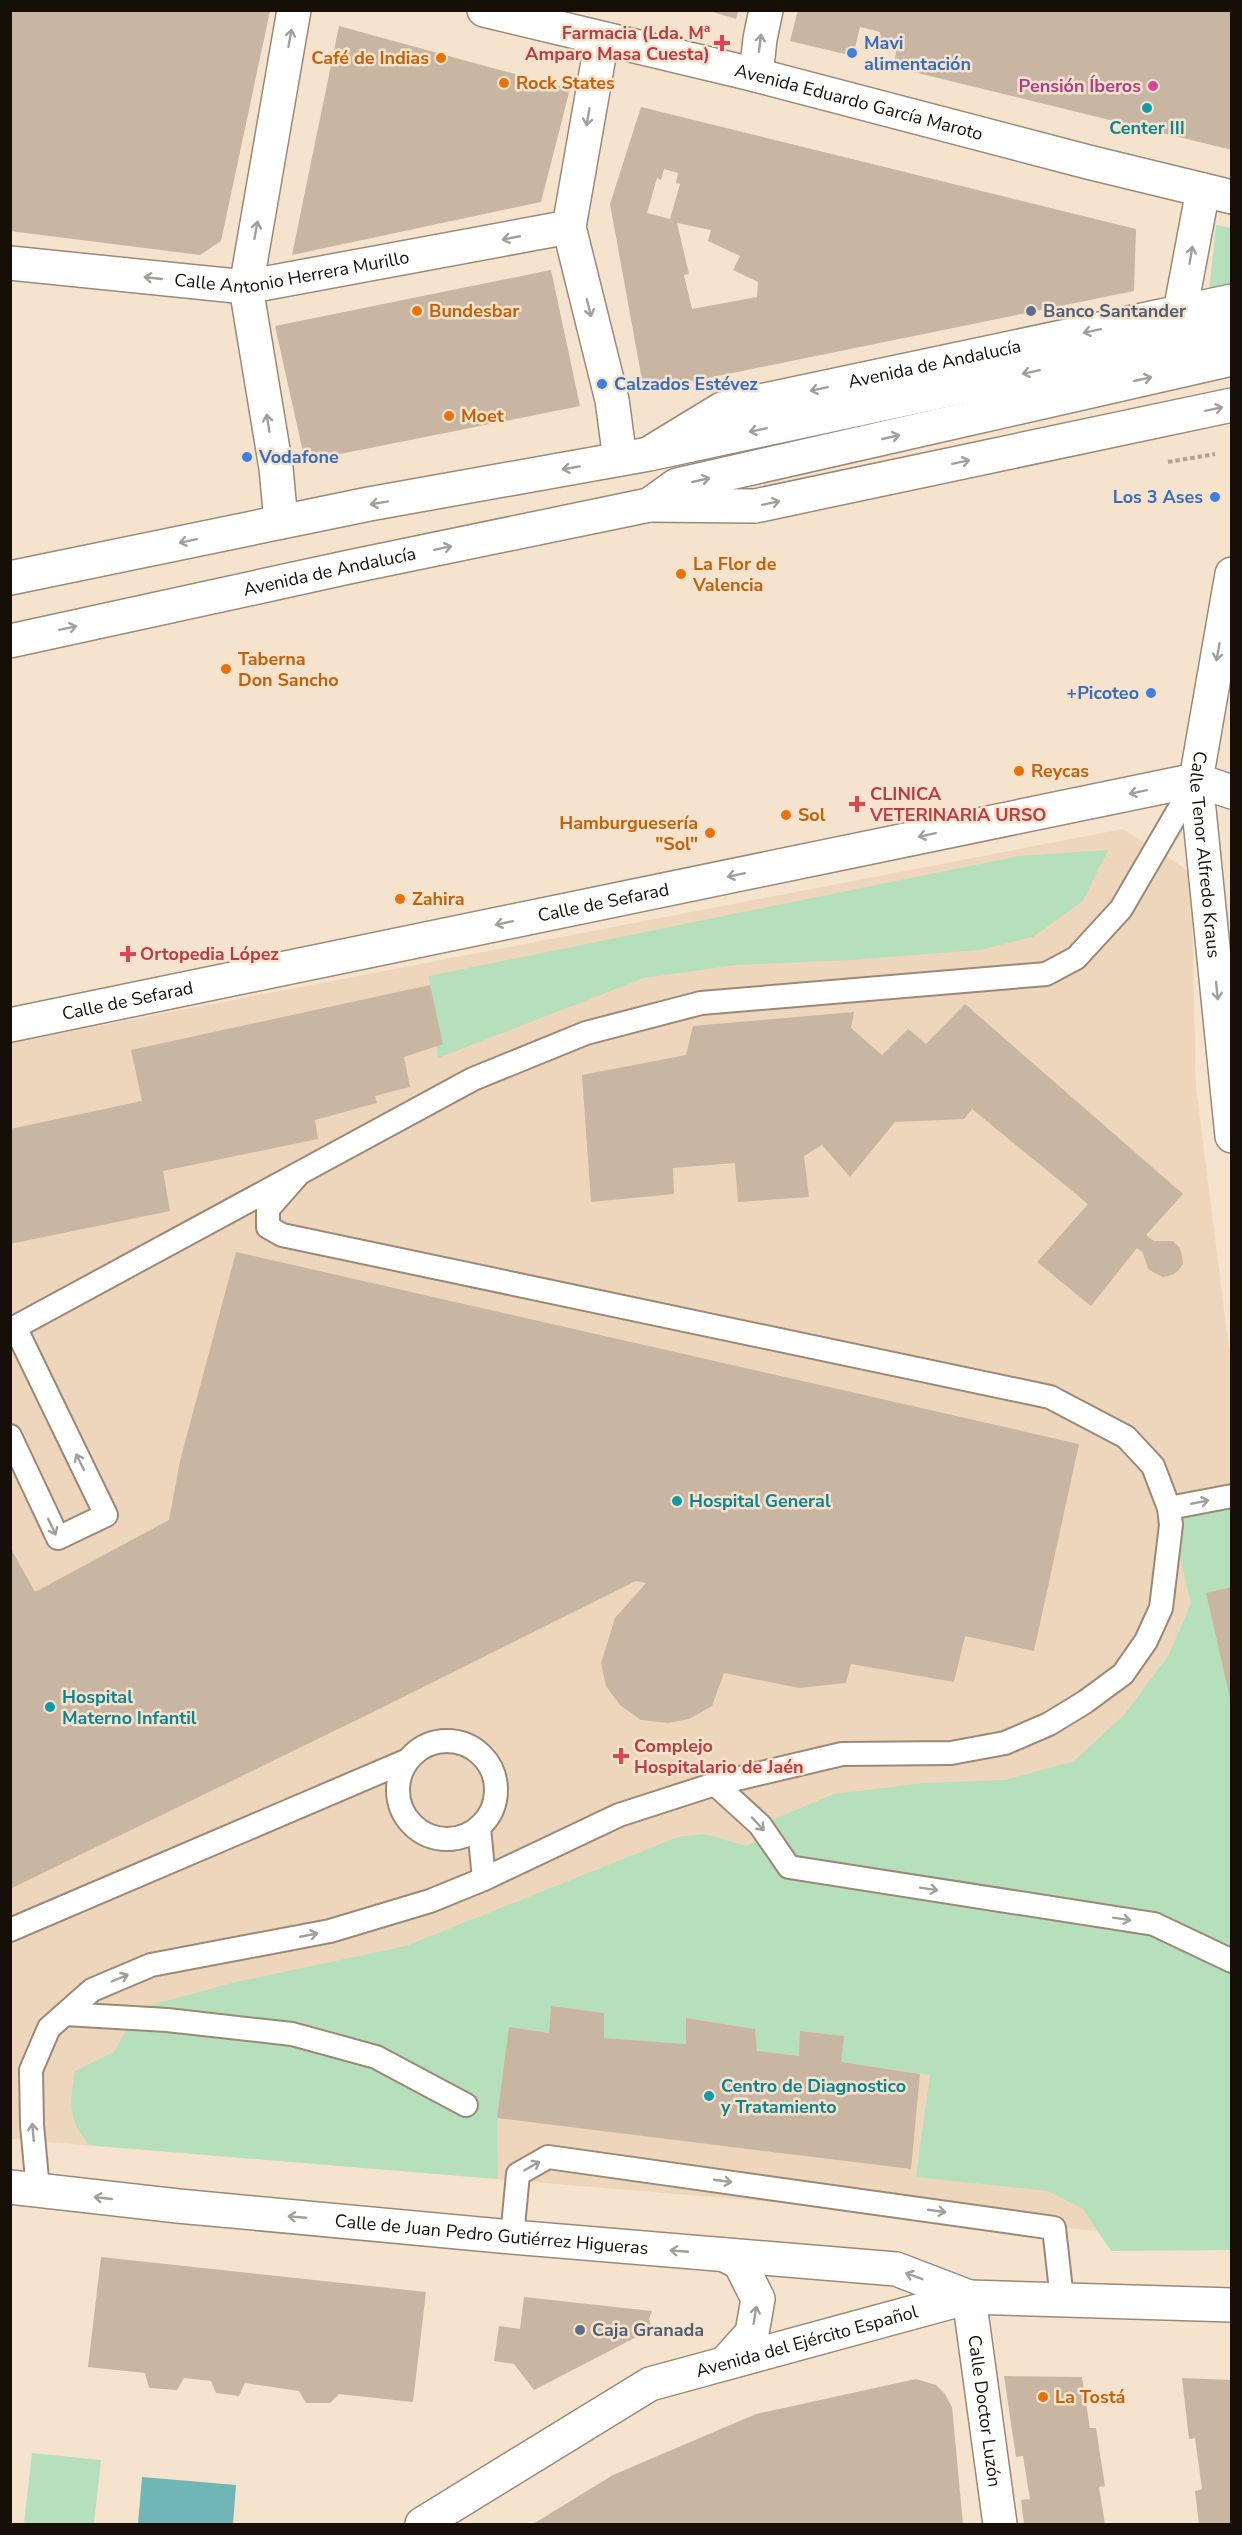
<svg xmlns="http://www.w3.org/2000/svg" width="1242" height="2535" viewBox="0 0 1242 2535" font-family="'Nunito Sans',sans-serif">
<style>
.built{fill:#eed6bc}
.green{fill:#b6dfbb}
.water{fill:#71b6b7}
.building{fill:#c8b6a2;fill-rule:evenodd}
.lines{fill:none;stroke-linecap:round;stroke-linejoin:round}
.lane-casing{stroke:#9b8977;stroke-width:26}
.street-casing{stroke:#9b8977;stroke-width:36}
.secondary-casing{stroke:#9b8977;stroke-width:36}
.primary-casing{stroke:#9b8977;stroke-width:36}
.path{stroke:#b1a291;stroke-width:4;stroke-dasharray:4.5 3;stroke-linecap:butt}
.lane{stroke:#fff;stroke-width:22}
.street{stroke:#fff;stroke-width:33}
.secondary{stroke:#fff;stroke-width:33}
.primary{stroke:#fff;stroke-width:33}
.oneway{stroke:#a19f9c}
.health-dot{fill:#e0444e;stroke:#f6e3ce;stroke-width:2}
.shop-dot{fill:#3f7fe0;stroke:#f6e3ce;stroke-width:2}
.food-dot{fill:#e8710a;stroke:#f6e3ce;stroke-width:2}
.hotel-dot{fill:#d1479c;stroke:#f6e3ce;stroke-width:2}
.culture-dot{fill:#0f9aa8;stroke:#f6e3ce;stroke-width:2}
.service-dot{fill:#5c6f8a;stroke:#f6e3ce;stroke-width:2}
.labels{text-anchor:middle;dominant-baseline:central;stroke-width:5;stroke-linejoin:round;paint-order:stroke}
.health-label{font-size:18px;font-weight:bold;fill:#be3a42;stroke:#f6e3ce;text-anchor:start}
.shop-label{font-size:18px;font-weight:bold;fill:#366cbe;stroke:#f6e3ce;text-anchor:start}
.food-label{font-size:18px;font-weight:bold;fill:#c56008;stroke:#f6e3ce;text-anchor:start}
.hotel-label{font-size:18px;font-weight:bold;fill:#b23c85;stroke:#f6e3ce;text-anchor:end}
.street-label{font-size:18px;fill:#150f08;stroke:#f6e3ce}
.culture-label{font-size:18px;font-weight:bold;fill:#0d838f;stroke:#f6e3ce;text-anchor:start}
.service-label{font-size:18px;font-weight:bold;fill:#4e5e75;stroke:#f6e3ce;text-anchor:start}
</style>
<rect width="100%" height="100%" fill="#f6e3ce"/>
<!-- built -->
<path class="built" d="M1123,829l68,43 5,214 36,286 -1,872 -311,-30 -909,-75 -1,-1096z"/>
<!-- green -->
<g class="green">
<path d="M1216,225l15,3v59l-22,4z"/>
<path d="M1108,850l-25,51 -50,36 -54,13 -128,10 -115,5 -92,13 -206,80 -9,-82 590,-120z"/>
<path d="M1231,1496v754l-120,1 -28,-42 -35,-18 -132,-14 14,-102 -89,-13 2,-26 -42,-5 -2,25 -42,-5 -2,-22 -68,-11 -1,26 -82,-6v-25l-53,-7 -2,27 -40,-6 -12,91 1,61 -409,-34c-22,-27 -19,-41 -14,-74l39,-19 19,-33 -26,-2 129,-35 170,-36 272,-109 26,-3 42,12 21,-10 -7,-11 74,-31 90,-11 81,-3 69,-19 50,-46 44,-59 23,-52 -22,-96z"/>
<path d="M32,2453l69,7 -7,64h-70z"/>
</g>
<!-- water -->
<path class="water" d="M142,2477l94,8 -3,39h-95z"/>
<!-- building -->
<g class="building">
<path d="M10,10l260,1 -49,230 -21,14 -190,-24z"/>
<path d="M706,10h33l-3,9z"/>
<path d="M798,10h434v140l-339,-83 4,-20 -19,-5 2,-10 -20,-5 -7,29 -63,-15z"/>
<path d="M339,26l231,63 -29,113 -249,53z"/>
<path d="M641,107l495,122 -2,62 -490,100 -34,-187zM664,169l14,4 -2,10 4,1 -10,35 -23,-6 10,-35 4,2zM677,223l34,7 -3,11 32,15 -7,14 25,12 -1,15 -65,12 -8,-34 5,-1z"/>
<path d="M551,270l29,136 -275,55 -30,-135z"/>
<path d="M430,985l13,59 -39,13 6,30 -35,9 2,7 -62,17 3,19 -155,32 7,40 -160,33v-115l132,-28 -11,-51z"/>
<path d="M965,1004l218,190 -37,41 8,6h19l7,7 2,9 1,7 -5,7 -6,4 -9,2 -10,-5 -5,-3 -5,-16 -6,-5 -46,58 -54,-44 51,-58 -116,-95 -8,10 -69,3 -45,55 -28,-32 -18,11 5,41 -71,5 -3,-39 -62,5 1,26 -83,8 -9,-127 104,-20 7,-29 161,-14 -3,16 31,27 26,-26 18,15z"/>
<path d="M236,1252l843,192 -45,207 -69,-15 -11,46 -103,-18 -5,19 -47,5 -75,-15 -12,33 -23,13 -21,4 -27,-3 -21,-15 -14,-19 -5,-23 14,-45 31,-35 -10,-2 -271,135 -355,173v-342l25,45 134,-72 11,-59z"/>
<path d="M1232,1587v115h-1l-25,-109z"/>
<path d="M551,2006l53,7v25l82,6v-26l69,11 2,22 42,5 1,-25 44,5 -3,26 79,12 -9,95 -414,-51 12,-91 40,6z"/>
<path d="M101,2257l325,35 -13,110 -74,-8 -9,9h-24l-7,-12 -54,-8 -6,13 -23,-3 -5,-12 -27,-3 -7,12 -28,-2 -4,-15 -57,-6z"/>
<path d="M524,2297l128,14 -3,8 3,10 -118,61 -20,-26 -20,-3 5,-35 21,3z"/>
<path d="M1004,2376l78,1 8,51h6l9,58 -6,1 6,37h-81l-3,-24 9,-1 -7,-43 -7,1z"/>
<path d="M1182,2378l50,2v144h-33l-4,-33 7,-2 -7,-51 -6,1z"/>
<path d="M916,2379l20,6 9,9 7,13 11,117h-430l80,-49 143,-61z"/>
</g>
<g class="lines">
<!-- lane casing -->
<g class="lane-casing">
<g id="lane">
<path d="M10,1330l463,-251 113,-46 115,-30 345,-29 30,-16 45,-49 75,-129"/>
<path d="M10,1436l48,102 48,-23 -91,-188"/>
<path d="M1169,1508l63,-12"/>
<circle cx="447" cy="1790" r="49"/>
<path d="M715,1784l45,41 29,42 365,57 78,37"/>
<path d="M479,1828l5,51"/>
<path d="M10,1930l398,-170"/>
<path d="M65,2014l102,6 125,14 84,23 90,48"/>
<path d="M38,2190l-6,-65 -1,-55 18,-42 43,-38 59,-25 179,-34 100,-30 54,-22 135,-64 96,-31 127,-30 109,-1 54,-10 44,-19 36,-22 38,-28 23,-33 15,-33 10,-83 -2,-17 -16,-42 -27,-29 -76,-40 -768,-162 -14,-8v-18l29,-33"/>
<path d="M512,2237l6,-63 30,-17 506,71 8,71"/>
</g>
</g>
<!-- street casing -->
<g class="street-casing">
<g id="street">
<path d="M602,39l-33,188 43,173 8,59"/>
<path d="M756,75l4,-36 6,-29"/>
<path id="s1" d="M10,263l236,24 323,-60"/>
<path d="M1180,312l23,-122"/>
<path d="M281,522l-5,-54 -30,-181 48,-277"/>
<path id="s2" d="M1232,574l-36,206 36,356"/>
<path id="s3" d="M10,1025l1186,-245 36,12"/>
<path id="s4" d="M10,2187l168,19 334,31 384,32 73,28 31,227"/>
<path d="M725,2255l15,8 18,36 -6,34 -27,30"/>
</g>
</g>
<!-- secondary casing -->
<g class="secondary-casing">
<g id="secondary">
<path id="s5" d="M484,10l272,65 332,87 144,35"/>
<path id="s6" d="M653,451l69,-42 510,-108"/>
<path d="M649,505l106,1 477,-101"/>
<path id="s7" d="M422,2524l228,-140 319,-87 263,8"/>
</g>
</g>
<!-- primary casing -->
<g class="primary-casing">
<g id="primary">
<path d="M10,578l359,-74 280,-50 583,-125"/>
<path id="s8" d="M10,641l339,-74 300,-62 28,-20 555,-126"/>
</g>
</g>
<!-- path -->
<path class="path" d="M1168,462l47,-8"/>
<!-- lane -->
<use href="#lane" class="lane"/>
<!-- street -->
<use href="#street" class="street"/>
<!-- secondary -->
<use href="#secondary" class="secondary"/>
<!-- primary -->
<use href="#primary" class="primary"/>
</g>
<!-- one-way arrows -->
<defs><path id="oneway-shaft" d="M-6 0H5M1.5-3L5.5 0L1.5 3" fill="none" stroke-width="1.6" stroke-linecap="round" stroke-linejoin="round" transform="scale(1.5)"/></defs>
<g class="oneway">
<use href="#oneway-shaft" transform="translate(290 38) rotate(-80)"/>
<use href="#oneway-shaft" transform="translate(760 43) rotate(-83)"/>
<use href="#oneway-shaft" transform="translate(588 117) rotate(100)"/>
<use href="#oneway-shaft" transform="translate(256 230) rotate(-80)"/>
<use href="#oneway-shaft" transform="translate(511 238) rotate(169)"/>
<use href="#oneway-shaft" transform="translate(1191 255) rotate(-80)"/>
<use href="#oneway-shaft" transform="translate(153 278) rotate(-174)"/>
<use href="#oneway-shaft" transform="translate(589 308) rotate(76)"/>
<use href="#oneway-shaft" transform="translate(1092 331) rotate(168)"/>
<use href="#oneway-shaft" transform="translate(1031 372) rotate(168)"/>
<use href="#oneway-shaft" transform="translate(1143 379) rotate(-13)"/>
<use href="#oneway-shaft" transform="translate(819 389) rotate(168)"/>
<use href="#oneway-shaft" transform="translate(1214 409) rotate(-12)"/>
<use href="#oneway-shaft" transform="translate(268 423) rotate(-99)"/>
<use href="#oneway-shaft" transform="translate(758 430) rotate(168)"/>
<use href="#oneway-shaft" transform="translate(891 437) rotate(-13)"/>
<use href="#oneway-shaft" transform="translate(961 462) rotate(-12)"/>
<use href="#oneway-shaft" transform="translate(571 468) rotate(170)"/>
<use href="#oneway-shaft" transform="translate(701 480) rotate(-13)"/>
<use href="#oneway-shaft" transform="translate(379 503) rotate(170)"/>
<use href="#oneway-shaft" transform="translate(771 503) rotate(-12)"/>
<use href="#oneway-shaft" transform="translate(188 541) rotate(168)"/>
<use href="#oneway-shaft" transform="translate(443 548) rotate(-12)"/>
<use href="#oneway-shaft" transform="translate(68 628) rotate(-12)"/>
<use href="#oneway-shaft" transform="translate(1218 652) rotate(100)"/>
<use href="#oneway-shaft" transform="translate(1138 792) rotate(168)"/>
<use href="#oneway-shaft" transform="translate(927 835) rotate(168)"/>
<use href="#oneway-shaft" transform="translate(736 875) rotate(168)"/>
<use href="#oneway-shaft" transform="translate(504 923) rotate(168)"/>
<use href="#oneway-shaft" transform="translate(1217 991) rotate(84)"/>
<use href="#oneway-shaft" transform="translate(80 1462) rotate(-116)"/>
<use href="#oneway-shaft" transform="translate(1200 1502) rotate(-11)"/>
<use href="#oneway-shaft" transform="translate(52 1527) rotate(65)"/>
<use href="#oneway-shaft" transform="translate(758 1824) rotate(47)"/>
<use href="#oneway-shaft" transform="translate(929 1889) rotate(9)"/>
<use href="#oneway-shaft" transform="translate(1122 1919) rotate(9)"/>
<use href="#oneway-shaft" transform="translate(309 1935) rotate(-11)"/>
<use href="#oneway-shaft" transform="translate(120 1978) rotate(-23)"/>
<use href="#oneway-shaft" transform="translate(33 2132) rotate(-95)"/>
<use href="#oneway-shaft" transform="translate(532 2166) rotate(-30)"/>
<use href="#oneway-shaft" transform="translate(723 2181) rotate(8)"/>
<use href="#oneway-shaft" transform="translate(103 2198) rotate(-174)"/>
<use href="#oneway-shaft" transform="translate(937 2211) rotate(8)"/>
<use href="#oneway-shaft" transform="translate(297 2217) rotate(-175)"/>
<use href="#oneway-shaft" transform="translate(679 2251) rotate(-175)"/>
<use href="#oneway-shaft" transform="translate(914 2276) rotate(-159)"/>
<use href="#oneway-shaft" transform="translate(755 2315) rotate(-81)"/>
</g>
<!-- markers -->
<g class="health-dot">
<path d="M719 34h6v6h6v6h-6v6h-6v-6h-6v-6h6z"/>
<path d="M854 795h6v6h6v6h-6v6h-6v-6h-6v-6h6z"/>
<path d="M125 945h6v6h6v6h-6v6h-6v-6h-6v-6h6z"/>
<path d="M618 1747h6v6h6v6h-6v6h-6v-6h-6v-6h6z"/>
</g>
<g class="shop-dot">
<circle cx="852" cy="53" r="6"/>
<circle cx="602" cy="384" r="6"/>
<circle cx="247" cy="457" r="6"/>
<circle cx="1215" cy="497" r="6"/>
<circle cx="1151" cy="693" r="6"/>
</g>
<g class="food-dot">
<circle cx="441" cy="58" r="6"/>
<circle cx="504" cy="83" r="6"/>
<circle cx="417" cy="311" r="6"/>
<circle cx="449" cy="416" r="6"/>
<circle cx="681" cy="574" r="6"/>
<circle cx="226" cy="669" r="6"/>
<circle cx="1019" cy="771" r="6"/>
<circle cx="786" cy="815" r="6"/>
<circle cx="710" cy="833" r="6"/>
<circle cx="400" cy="899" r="6"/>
<circle cx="1043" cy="2397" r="6"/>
</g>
<circle class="hotel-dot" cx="1153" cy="86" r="6"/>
<g class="culture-dot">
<circle cx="1147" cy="108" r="6"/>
<circle cx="677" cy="1501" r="6"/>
<circle cx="50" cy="1707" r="6"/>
<circle cx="709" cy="2096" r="6"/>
</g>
<g class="service-dot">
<circle cx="1031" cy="311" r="6"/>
<circle cx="580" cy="2330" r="6"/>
</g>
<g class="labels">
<!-- health labels -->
<g class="health-label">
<text x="710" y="33" text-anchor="end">Farmacia (Lda. Mª<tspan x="710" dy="21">Amparo Masa Cuesta)</tspan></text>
<text x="870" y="794">CLINICA<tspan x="870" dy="21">VETERINARIA URSO</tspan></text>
<text x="140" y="954">Ortopedia López</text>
<text x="634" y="1746">Complejo<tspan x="634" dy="21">Hospitalario de Jaén</tspan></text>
</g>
<!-- shop labels -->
<g class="shop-label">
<text x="864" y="43">Mavi<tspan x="864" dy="21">alimentación</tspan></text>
<text x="614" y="384">Calzados Estévez</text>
<text x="259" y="457">Vodafone</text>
<text x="1203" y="497" text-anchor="end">Los 3 Ases</text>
<text x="1139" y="693" text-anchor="end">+Picoteo</text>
</g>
<!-- food labels -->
<g class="food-label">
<text x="429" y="58" text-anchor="end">Café de Indias</text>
<text x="516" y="83">Rock States</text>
<text x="429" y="311">Bundesbar</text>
<text x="461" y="416">Moet</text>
<text x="693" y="564">La Flor de<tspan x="693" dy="21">Valencia</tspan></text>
<text x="238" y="659">Taberna<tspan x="238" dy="21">Don Sancho</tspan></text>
<text x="1031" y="771">Reycas</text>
<text x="798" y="815">Sol</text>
<text x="698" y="823" text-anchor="end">Hamburguesería<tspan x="698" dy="21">"Sol"</tspan></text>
<text x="412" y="899">Zahira</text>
<text x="1055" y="2397">La Tostá</text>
</g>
<!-- hotel labels -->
<g class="hotel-label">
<text x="1141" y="86">Pensión Íberos</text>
</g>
<!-- street labels -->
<g class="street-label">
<text stroke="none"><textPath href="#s5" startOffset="386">Avenida Eduardo García Maroto</textPath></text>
<text stroke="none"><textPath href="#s1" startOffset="284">Calle Antonio Herrera Murillo</textPath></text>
<text stroke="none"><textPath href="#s6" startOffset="298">Avenida de Andalucía</textPath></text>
<text stroke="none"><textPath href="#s8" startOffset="327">Avenida de Andalucía</textPath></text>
<text stroke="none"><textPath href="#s2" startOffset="284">Calle Tenor Alfredo Kraus</textPath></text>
<text stroke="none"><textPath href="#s3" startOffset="606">Calle de Sefarad</textPath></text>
<text stroke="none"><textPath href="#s3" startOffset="120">Calle de Sefarad</textPath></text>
<text stroke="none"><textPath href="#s4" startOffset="484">Calle de Juan Pedro Gutiérrez Higueras</textPath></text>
<text stroke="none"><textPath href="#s7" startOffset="430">Avenida del Ejército Español</textPath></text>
<text stroke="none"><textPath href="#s4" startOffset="1083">Calle Doctor Luzón</textPath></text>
</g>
<!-- culture labels -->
<g class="culture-label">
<text x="1147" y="128" text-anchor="middle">Center III</text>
<text x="689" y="1501">Hospital General</text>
<text x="62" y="1697">Hospital<tspan x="62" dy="21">Materno Infantil</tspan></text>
<text x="721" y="2086">Centro de Diagnostico<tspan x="721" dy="21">y Tratamiento</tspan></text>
</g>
<!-- service labels -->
<g class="service-label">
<text x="1043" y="311">Banco Santander</text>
<text x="592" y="2330">Caja Granada</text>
</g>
</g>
<!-- border -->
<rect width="1242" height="2535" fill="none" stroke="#150f08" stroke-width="24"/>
</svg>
